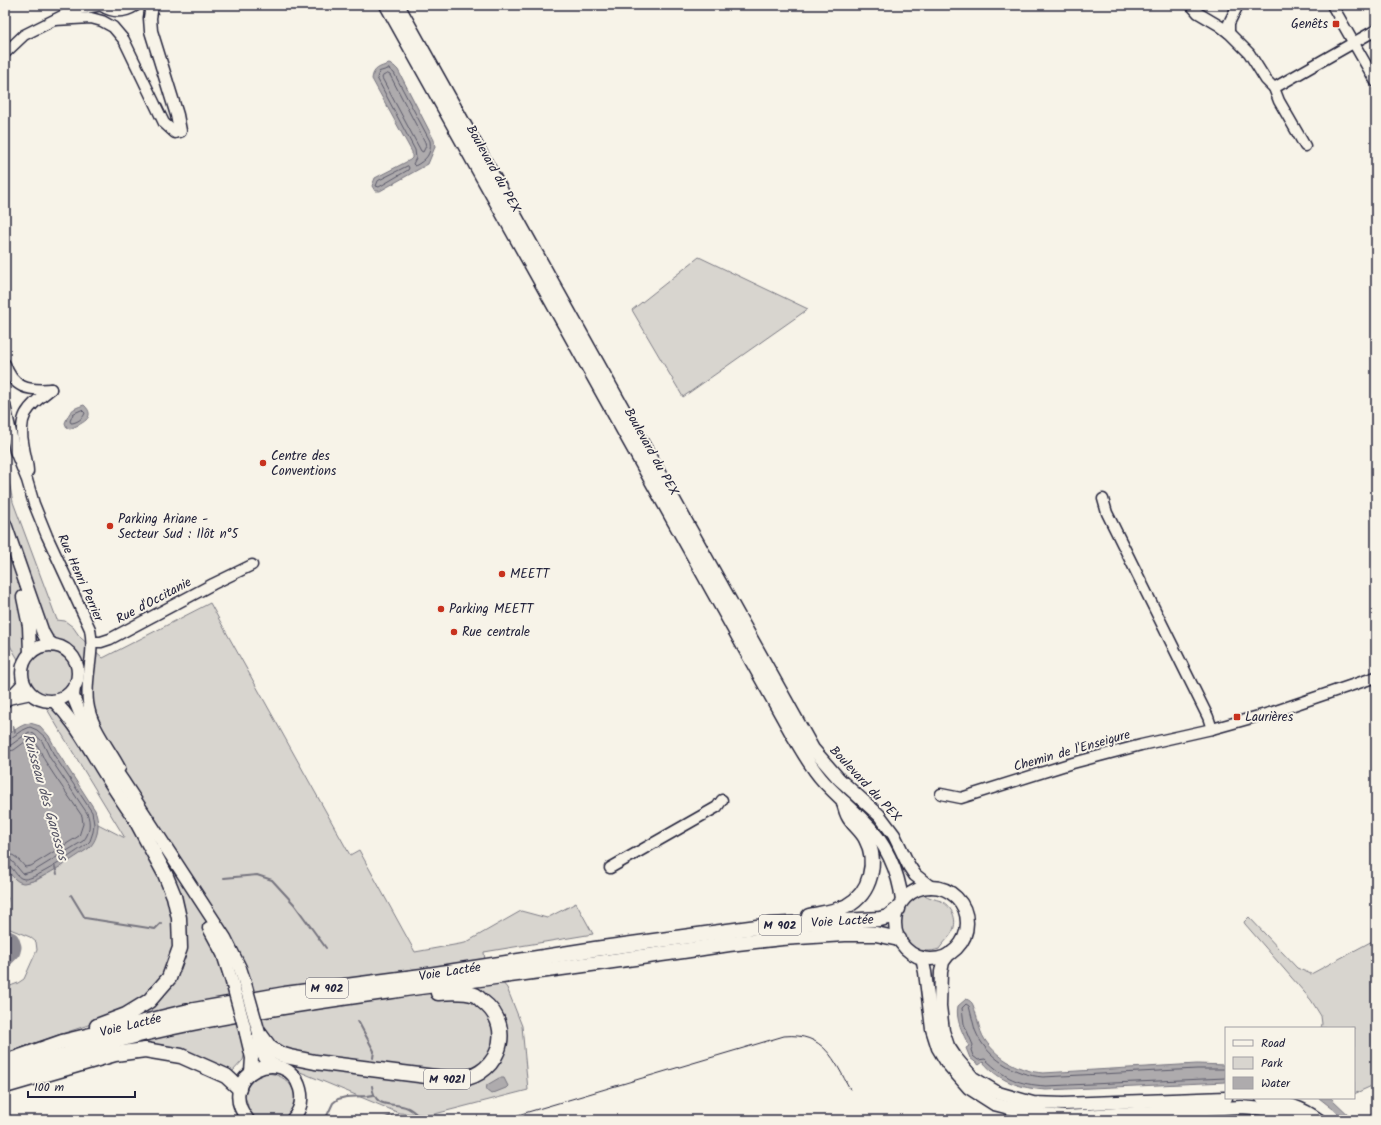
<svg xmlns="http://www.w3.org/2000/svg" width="1381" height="1125" viewBox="0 0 1381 1125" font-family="Kalam,sans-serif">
  <rect width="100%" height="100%" fill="#f7f3e8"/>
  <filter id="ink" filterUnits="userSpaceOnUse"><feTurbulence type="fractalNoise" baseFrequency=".025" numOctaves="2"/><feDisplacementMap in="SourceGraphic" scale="8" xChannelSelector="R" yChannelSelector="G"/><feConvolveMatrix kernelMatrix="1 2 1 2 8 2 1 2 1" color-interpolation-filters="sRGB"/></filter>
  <g filter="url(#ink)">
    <g fill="#d8d5cf" stroke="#7d7c85">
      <path d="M699 257 808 309 683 397 632 310Z"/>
      <path d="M5 461 13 502 57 620 65 621 73 627 80 637 103 658 210 603 350 855 359 850 415 952 465 943 521 911 547 918 576 903 593 934 484 952 485 961 507 988 522 1026 528 1090 431 1115 399 1113 298 1071 291 1066 266 1051 244 1056 243 1060 232 1072 216 1064 114 1051 153 990 112 1017 5 1053V988L18 983 24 979 37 950 36 942 30 937 5 927V901L7 902 8 898 5 895V867C17 881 18 885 37 880L89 848 97 833 98 824 125 838 57 726 5 637Z"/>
      <path d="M923 894C929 898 935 899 941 901 953 907 959 922 951 934 948 939 943 943 939 949 902 962 881 908 923 894Z"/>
      <path d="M1249 917 1297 968 1311 974 1376 939V1084L1354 1094V1028H1321L1322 1024 1321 1016 1311 1000 1245 924 1244 922Z"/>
      <path d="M266 1073C289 1074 304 1095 288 1115 286 1117 283 1119 280 1120 273 1121 265 1120 258 1120L248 1111C249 1108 247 1099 244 1097 247 1084 253 1078 266 1073Z"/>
    </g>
    <g fill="#aeabad" stroke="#76747f">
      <path d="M389 64 394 66 398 70 434 140 435 147 428 164 380 191H375L372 186 375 178 410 160 412 158V152L372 79C373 68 380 67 389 64Z"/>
      <path d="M84 405C98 418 80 424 70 429L67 428 65 423C70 411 71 409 84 405Z"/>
      <path d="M30 723 40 726 49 736 58 753 95 810C100 823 99 838 89 848 77 856 36 884 23 883 15 882 9 872 5 867V738C12 732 20 725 30 723Z"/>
      <path d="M966 999C969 1000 972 1002 973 1005 978 1017 978 1029 985 1040 999 1060 1020 1071 1043 1073L1197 1064 1226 1065V1082L1046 1090C1020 1088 1000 1082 983 1062L979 1065 970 1058 966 1048 969 1046C963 1034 955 1019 958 1006Z"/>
      <path d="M499 1078H504L508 1086 506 1088 491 1094 486 1090 487 1085Z"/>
      <path d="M1319 1098H1331L1354 1120H1344L1333 1109Z"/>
    </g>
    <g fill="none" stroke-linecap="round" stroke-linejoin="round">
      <g stroke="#5a5969" stroke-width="1">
        <path d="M389 69 394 73 430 141C432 154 426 160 415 166L413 164 416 158 415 150 377 78 379 72Z"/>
        <path d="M388 74 390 75 425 142 426 146 423 152 421 151 382 78 383 76Z"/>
        <path d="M408 166 409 168 408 170 379 187 376 186 378 181Z"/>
        <path d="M82 410 85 413C83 419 76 423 71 423L70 421 73 414Z"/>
        <path d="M5 741 8 740 21 731 30 727 37 730 46 738 54 755 92 812 94 824 93 832 90 841 86 845C75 852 36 880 24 879 15 878 14 865 5 864"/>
        <path d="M5 746 11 745 29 732 34 734 42 741 50 758 87 813C91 822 90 834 83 841L34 871 23 874 12 861 5 859"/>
        <path d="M5 752 14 750 29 739C38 741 41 754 45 761 57 780 70 798 82 816L83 824 79 836 31 866 25 867C19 860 15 854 5 853"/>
        <path d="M1226 1069H1197L1043 1077C1015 1075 986 1058 975 1030 973 1022 971 1014 969 1006L966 1004 962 1008 964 1024 973 1045 971 1050 973 1056 978 1060 985 1059C1006 1079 1017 1084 1046 1086L1226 1078"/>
      </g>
      <g stroke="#76747f" stroke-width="2">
        <path d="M13 726 15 732"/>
        <path d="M55 867 57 874"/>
        <path d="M224 878 257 875 272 880 294 904 326 948"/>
        <path d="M71 895 85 918 155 929 161 923"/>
        <path d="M358 1021 374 1051 373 1058"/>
        <path d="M372 1086C375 1111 392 1101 408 1108 414 1111 418 1116 423 1120"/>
        <path d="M325 1120 333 1103 338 1099 346 1097 367 1096 373 1095"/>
        <path d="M381 1120 391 1116"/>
      </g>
      <path stroke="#8c8a92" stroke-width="19" d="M5 939 10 941 12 947 11 951 5 957"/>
      <g stroke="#22223b" stroke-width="13">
        <g id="minor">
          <path d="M1191 5 1198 13 1220 26 1229 33 1249 53 1266 80 1274 88 1279 101 1305 146"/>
          <path d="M1332 5 1376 82"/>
          <path d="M55 20 91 18 102 21 113 27 124 40 164 123 175 133"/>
          <path d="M1229 33V23L1238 5"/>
          <path d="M5 53 24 35 74 10 102 5"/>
          <path d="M1274 88 1376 30"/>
          <path d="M5 364C13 388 28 391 51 389"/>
          <path d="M5 405 15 451 27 480 34 504 47 536 90 629C95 655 85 676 88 702 91 727 109 747 120 768"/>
          <path d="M28 472C28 464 25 455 24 448 17 415 27 408 51 389"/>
          <path d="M1103 499 1107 513 1208 717 1212 729"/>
          <path d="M92 642H101L110 639 213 584 252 565"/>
          <path d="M8 699 31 694"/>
          <path d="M5 702 23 683"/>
          <path d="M941 794 961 798 1069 764 1141 745 1212 729 1273 712 1376 677"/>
          <path d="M610 868 717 807 722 800"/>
        </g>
      </g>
      <g stroke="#22223b" stroke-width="15">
        <g id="major">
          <path d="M102 5C113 12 124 12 135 5"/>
          <path d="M152 5 150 18 151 31 177 115 180 131"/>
          <path d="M386 5 793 736C802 751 811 768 824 782 836 795 850 807 863 820 885 841 899 872 902 901"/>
          <path d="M398 5 813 749 839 779 879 815 894 835 909 866 915 875 930 887"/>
          <path d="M5 524 43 633 47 640 53 645"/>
          <path d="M23 597 29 626 30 653"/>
          <circle cx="50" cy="673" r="28"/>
          <path d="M74 687 73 696 85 726 124 783 225 938 240 968 244 980"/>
          <path d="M54 701C71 718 81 735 94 756 109 781 125 807 143 830"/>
          <circle cx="931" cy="923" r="36"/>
          <path d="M209 928 223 954 232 982"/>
          <path d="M949 954 943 962 941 972 940 1006 943 1031 948 1046 956 1058 973 1078 998 1093 1033 1103 1063 1104 1226 1098"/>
          <path d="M922 958 925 972 932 1029 938 1048 947 1063 969 1088 994 1104 1033 1114 1064 1117 1241 1107C1262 1108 1281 1111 1300 1120"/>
          <path d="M246 1033 252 1058 251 1072"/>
          <path d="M259 1033C259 1048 261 1058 275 1066"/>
          <path d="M1262 1098C1283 1102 1302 1107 1319 1120"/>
          <path d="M248 1120C212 1075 287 1042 300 1089 303 1100 300 1111 292 1120"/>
        </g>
      </g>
      <g stroke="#22223b" stroke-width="17">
        <g id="highway">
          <path d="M809 916C822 913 835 912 847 906 871 893 878 861 866 839 862 830 852 824 848 815 846 811 845 806 844 803"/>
          <path d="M97 1026 126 1015 149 1001 169 978 180 948 179 918 174 896 165 874 137 822"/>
          <path d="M259 1033 270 1048 280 1054 290 1057 315 1062 451 1079C496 1083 519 1028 482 1001 480 999 477 996 475 995 464 991 450 992 438 993"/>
          <path id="s1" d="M5 1062 62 1042 189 1011 285 994 422 976 595 949 771 925 880 919 888 917 898 909"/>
          <path d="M5 1076C126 1029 256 1010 384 992 499 976 614 962 729 944L782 938 845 934H876L899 939"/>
          <path d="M5 1086 115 1054 145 1050 181 1056 226 1076 239 1088"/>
        </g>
      </g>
      <use href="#minor" stroke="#f7f3e8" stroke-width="10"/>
      <use href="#major" stroke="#f7f3e8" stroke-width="12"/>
      <use href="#highway" stroke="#f7f3e8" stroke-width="14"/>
      <path stroke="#22223b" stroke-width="1" d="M501 1120 784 1036C824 1032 834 1060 850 1089"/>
      <g stroke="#22223b" stroke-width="15" stroke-linecap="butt">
        <g id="major-bridge">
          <path d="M244 980 259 1033"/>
          <path d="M232 982 246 1033"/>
        </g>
      </g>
      <use href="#major-bridge" stroke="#f7f3e8" stroke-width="12"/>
    </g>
  </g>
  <g fill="#c8321e" stroke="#f7f3e8" stroke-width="1.5">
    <rect x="1332" y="20" width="8" height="8" rx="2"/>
    <circle cx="263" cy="463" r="4"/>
    <circle cx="110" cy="526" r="4"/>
    <circle cx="502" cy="574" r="4"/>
    <circle cx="441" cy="609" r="4"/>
    <circle cx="454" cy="632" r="4"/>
    <rect x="1233" y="713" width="8" height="8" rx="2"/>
  </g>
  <g text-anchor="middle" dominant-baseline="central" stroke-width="4" stroke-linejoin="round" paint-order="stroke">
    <g fill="#f7f3e8" stroke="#62616f" stroke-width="1">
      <rect x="759" y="915" width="42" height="20" rx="3"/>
      <rect x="306" y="978" width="42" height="20" rx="3"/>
      <rect x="424" y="1069" width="46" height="20" rx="3"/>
    </g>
    <g font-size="12" font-weight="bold" fill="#22223b">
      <text x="780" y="925">M 902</text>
      <text x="327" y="988">M 902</text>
      <text x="447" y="1079">M 902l</text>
    </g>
    <g font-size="13" fill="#22223b" stroke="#f7f3e8" text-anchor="start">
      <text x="1328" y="24" text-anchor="end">Genêts</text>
      <text x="271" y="456">Centre des<tspan x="271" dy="15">Conventions</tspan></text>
      <text x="118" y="519">Parking Ariane -<tspan x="118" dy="15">Secteur Sud : Ilôt n°5</tspan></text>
      <text x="510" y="574">MEETT</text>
      <text x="449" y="609">Parking MEETT</text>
      <text x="462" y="632">Rue centrale</text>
      <text x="1245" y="717">Laurières</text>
    </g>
    <g font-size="13" fill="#22223b" stroke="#f7f3e8">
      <text transform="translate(493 169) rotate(61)">Boulevard du PEX</text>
      <text transform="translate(651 452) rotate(61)">Boulevard du PEX</text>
      <text transform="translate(80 578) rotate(66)">Rue Henri Perrier</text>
      <text transform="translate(154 601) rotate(-28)">Rue d'Occitanie</text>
      <text transform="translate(1072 751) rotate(-16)">Chemin de l'Enseigure</text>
      <text transform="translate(865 784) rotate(47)">Boulevard du PEX</text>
      <text stroke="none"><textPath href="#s1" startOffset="851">Voie Lactée</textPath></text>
      <text stroke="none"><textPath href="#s1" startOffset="455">Voie Lactée</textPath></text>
      <text stroke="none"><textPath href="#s1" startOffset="131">Voie Lactée</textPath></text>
    </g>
    <g font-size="14" font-style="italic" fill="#535263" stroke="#f7f3e8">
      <text transform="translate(45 797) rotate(74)">Ruisseau des Garossos</text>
    </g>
  </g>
  <rect width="1381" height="1125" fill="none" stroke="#f7f3e8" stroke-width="20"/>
  <rect x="10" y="10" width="1361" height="1105" fill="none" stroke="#22223b" stroke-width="1.5" filter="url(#ink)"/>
  <rect x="1225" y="1027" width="130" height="72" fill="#f7f3e8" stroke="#a29fa3"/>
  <rect x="1233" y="1040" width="20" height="6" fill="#f7f3e8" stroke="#a29fa3"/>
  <text x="1261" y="1047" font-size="12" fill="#22223b">Road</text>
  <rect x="1233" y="1057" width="20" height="12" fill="#d8d5cf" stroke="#a29fa3"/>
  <text x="1261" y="1067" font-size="12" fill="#22223b">Park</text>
  <rect x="1233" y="1077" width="20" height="12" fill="#aeabad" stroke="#a29fa3"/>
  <text x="1261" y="1087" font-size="12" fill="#22223b">Water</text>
  <path d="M28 1091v6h107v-6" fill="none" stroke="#22223b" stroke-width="2"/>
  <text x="34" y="1091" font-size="12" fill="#22223b" stroke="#f7f3e8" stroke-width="3" paint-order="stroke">100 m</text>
</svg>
